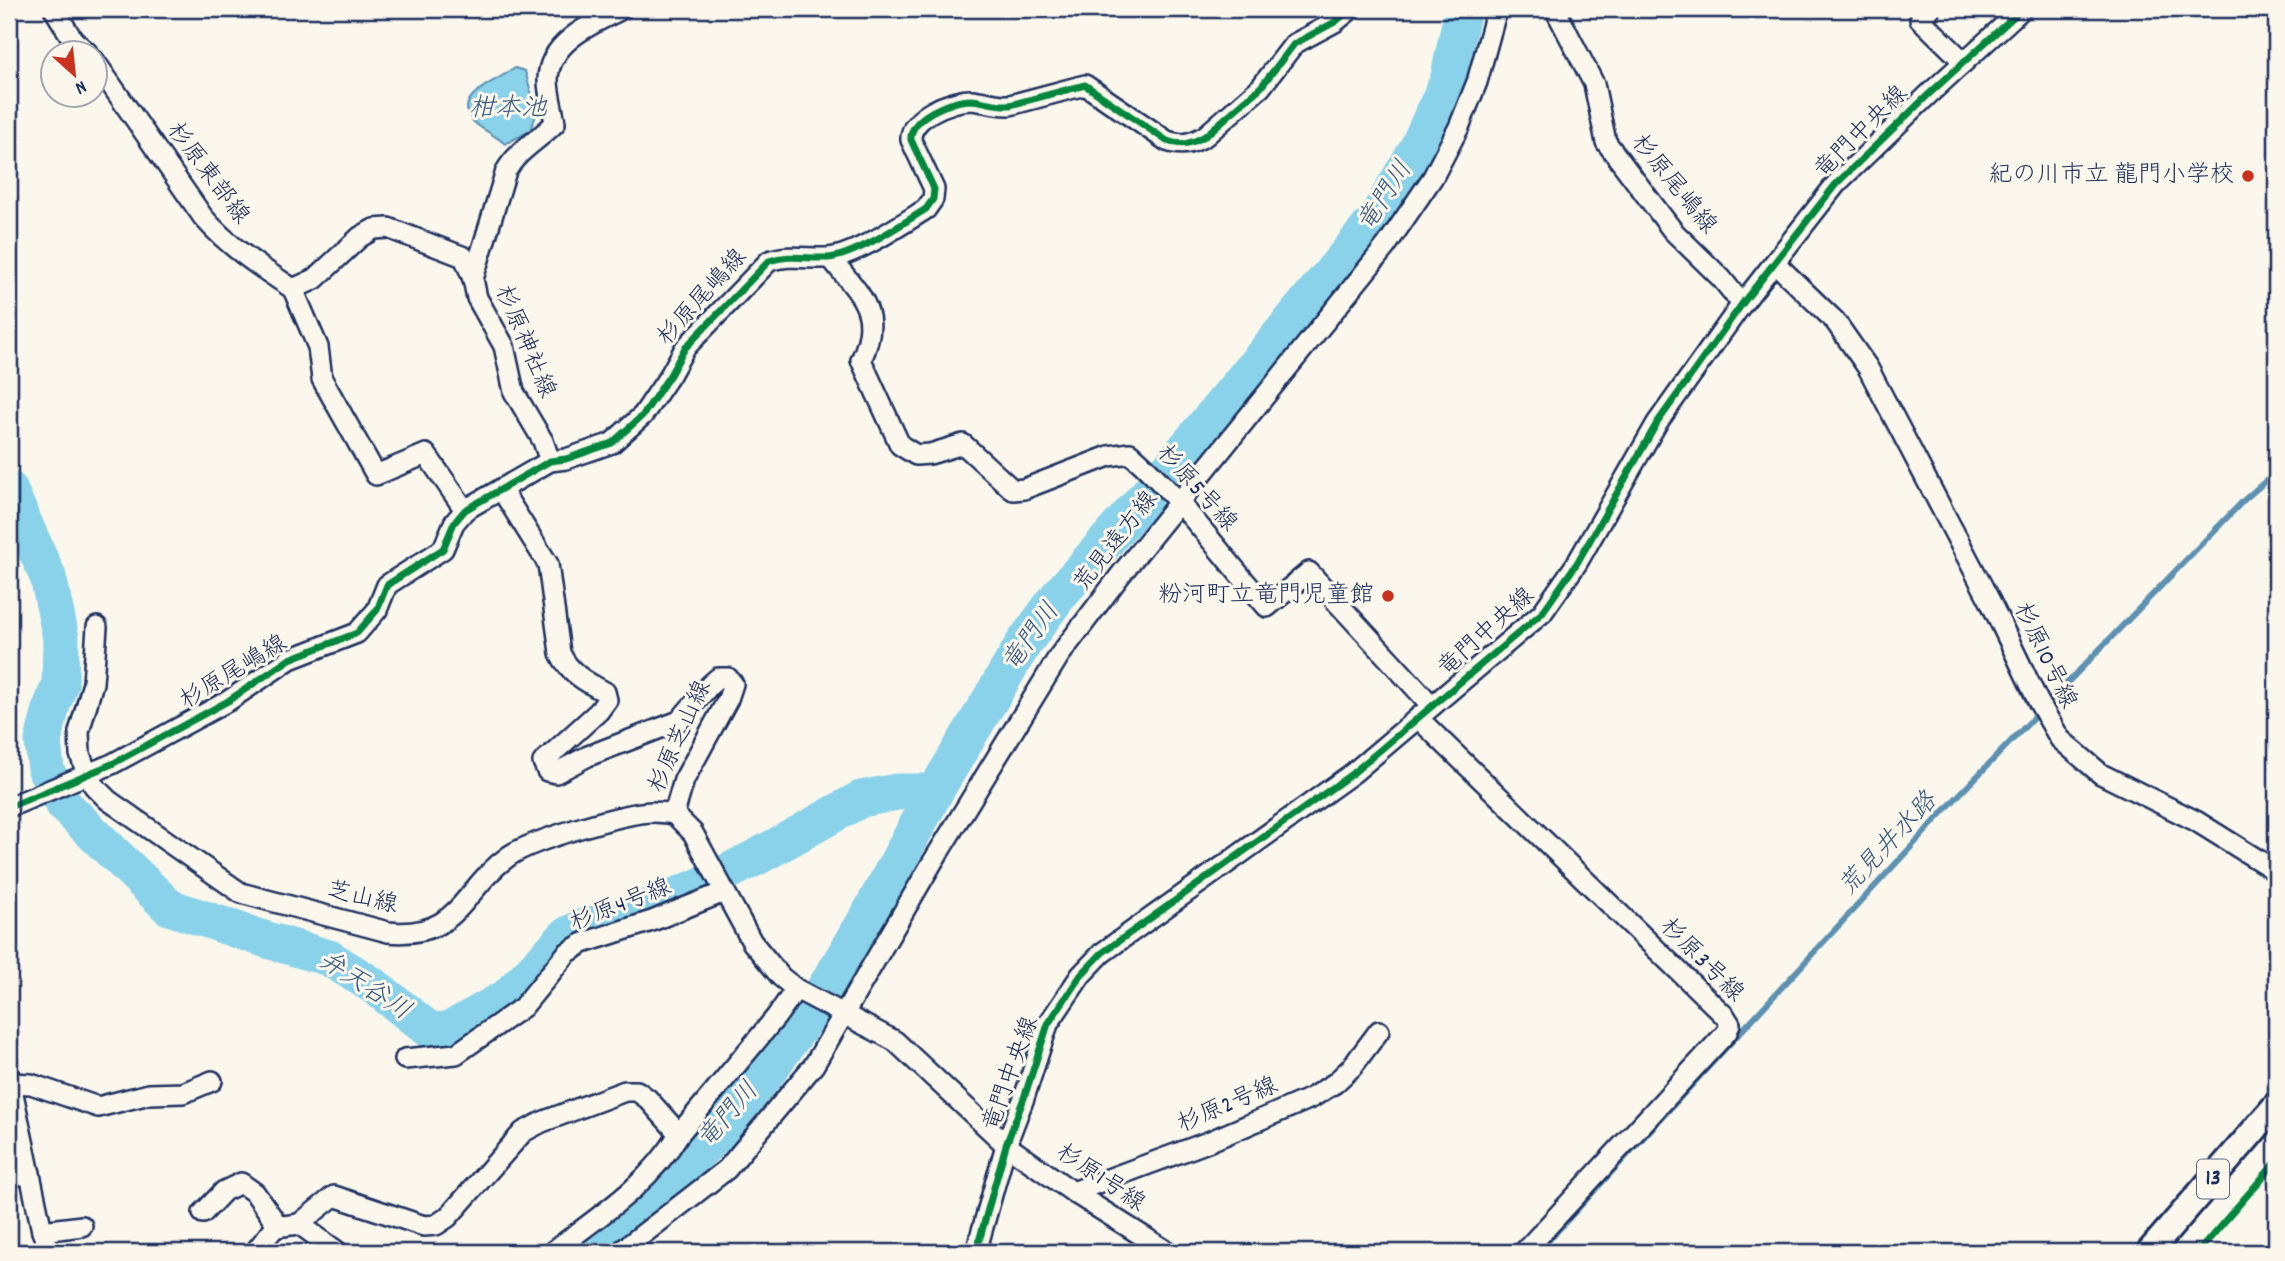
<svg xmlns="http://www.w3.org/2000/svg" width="2285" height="1261" viewBox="0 0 2285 1261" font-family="Dekko,'Klee One',sans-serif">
  <rect width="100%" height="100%" fill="#fbf7ec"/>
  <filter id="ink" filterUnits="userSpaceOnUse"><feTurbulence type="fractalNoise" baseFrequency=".0143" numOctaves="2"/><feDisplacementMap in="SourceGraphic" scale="14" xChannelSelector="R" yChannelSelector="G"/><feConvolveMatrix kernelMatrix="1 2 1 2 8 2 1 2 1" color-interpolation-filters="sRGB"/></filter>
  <g filter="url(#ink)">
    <path fill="#89d2ea" stroke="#5d91b2" stroke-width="2" d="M515 68 525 71 537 113 530 131 505 144C495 135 479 128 473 121 450 96 499 80 515 68Z"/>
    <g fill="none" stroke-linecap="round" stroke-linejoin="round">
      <path stroke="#5d91b2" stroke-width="6" d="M1538 1252 1958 796 2244 500 2276 472"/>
      <g stroke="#89d2ea" stroke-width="37">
        <path d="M9 489 48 577 61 638 60 684 52 705 43 741 46 770 62 803 169 907 267 940 329 958 374 986 428 1029 439 1031 451 1029 507 997 567 935 583 927 623 917 696 888 757 857 861 799 897 792H935"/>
        <path d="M577 1252 670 1180 718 1133 766 1074 808 1016 869 915 935 792 1024 643 1059 595 1147 495 1376 219 1418 147 1448 81 1463 9"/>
      </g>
      <g stroke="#1b2f5e" stroke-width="24">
        <g id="minor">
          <path d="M54 9 73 40 87 52"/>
          <path d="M1555 9 1594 84 1606 142 1673 231 1721 278 1742 304 1749 295"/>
          <path d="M1930 9 1920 19 1964 62"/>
          <path d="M94 60 203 217C229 247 260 267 293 289L315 279 360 237 374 229 388 228 464 257 473 279"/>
          <path d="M831 258C859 295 884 311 861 360L900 445 916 455 930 454 963 444 1013 490 1024 489 1109 456 1130 453C1182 499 1221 555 1267 607L1309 572 1432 706"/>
          <path d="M1768 272 1775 263 1835 321 1868 368 1990 601 2038 701 2060 739 2101 774 2196 821 2276 871"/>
          <path d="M293 289 318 347 322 379 376 475 426 454 465 510"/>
          <path d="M550 461 543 441 514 392 504 346 477 298 473 279 506 171C518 150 539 140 555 123 553 109 548 94 548 80 548 42 593 23 622 9"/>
          <path d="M501 489 548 564 560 653C569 673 586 682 605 692L607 700 599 711 543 762 547 771 556 773 588 756 679 721 710 685 718 678H728L733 684 728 699 684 780 674 814 693 833 752 942 781 977 796 989 895 1041 1006 1145 1073 1192 1168 1252"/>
          <path d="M97 627 93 683 79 732 80 754 87 774 94 786 108 800 241 893 388 932C460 939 461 890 509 856 530 841 626 812 653 812 660 812 667 813 674 814"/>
          <path d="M1418 718 1725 1016 1730 1024 1727 1032 1524 1252"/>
          <path d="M9 807 112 764 228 701 290 659 357 633 377 610 387 585 443 549 454 523 465 510 550 461 566 459 612 443 643 415 670 375 685 348 769 261C789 254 807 259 828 258 855 256 902 224 926 209L933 199 934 189 911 140C909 117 951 100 971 100 985 101 996 106 1010 105L1085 85 1167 141C1182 146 1191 144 1205 136L1261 87 1294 44 1335 22 1351 9"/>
          <path d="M405 1059 456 1054 523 1007 567 953 583 943 652 921 724 892"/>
          <path d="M9 1075 42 1231 50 1252"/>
          <path d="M11 1083 31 1084 98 1107 149 1094 183 1093 212 1081"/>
          <path d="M9 1177 30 1173"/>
          <path d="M1073 1192 1208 1142 1311 1098 1335 1083 1352 1067 1379 1031"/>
          <path d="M203 1213 224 1191 241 1183 255 1193 279 1227"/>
          <path d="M299 1224 338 1252"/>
          <path d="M42 1231 82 1226"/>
          <path d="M255 1252 275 1227 299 1224 334 1196 424 1226 436 1225 448 1217 523 1132 542 1122 625 1091H637L648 1099 679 1134 776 1017 796 989"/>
          <path d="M552 1252C598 1217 649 1185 679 1134"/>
          <path d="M620 1252 727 1169 814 1065 932 863 1059 656 1122 573 1386 246 1433 177 1459 127 1477 82 1497 9"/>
          <path d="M976 1252 1006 1145 1024 1098 1048 1024 1081 975 1102 953 1353 773 1542 613 1577 563 1657 423 1742 304 1836 184 1929 94 2022 9"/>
        </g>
      </g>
      <g stroke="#1b2f5e" stroke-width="30">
        <path id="major" d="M2149 1252 2276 1105"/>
      </g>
      <use href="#minor" stroke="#fbf7ec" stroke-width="19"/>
      <use href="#major" stroke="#fbf7ec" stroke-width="24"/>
      <g stroke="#fbf7ec" stroke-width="11">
        <g id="cycleway">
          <path d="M9 807 112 764 228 701 290 659 357 633 377 610 387 585 443 549 454 523 465 510 550 461 566 459 612 443 643 415 670 375 685 348 769 261C789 254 807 259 828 258 855 256 902 224 926 209L933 199 934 189 911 140C909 117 951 100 971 100 985 101 996 106 1010 105L1085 85 1167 141C1182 146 1191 144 1205 136L1261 87 1294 44 1335 22 1351 9"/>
          <path d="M976 1252 1006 1145 1024 1098 1048 1024 1081 975 1102 953 1353 773 1542 613 1577 563 1657 423 1742 304 1836 184 1929 94 2022 9"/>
          <path d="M2198 1252 2276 1162"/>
        </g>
      </g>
      <use href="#cycleway" stroke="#00873e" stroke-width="7"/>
    </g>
  </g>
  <g fill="#c8321e" stroke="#fbf7ec" stroke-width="2.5">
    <circle cx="2248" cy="176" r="7"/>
    <circle cx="1388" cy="596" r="7"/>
  </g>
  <g text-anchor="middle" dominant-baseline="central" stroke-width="6" stroke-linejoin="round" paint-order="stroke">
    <rect fill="#fbf7ec" stroke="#5e6b89" stroke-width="2" x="2197" y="1159.5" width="32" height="39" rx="5"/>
    <g font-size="23" font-weight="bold" fill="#1b2f5e">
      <text x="2213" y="1179">13</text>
    </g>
    <g font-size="24" fill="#1b2f5e" stroke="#fbf7ec">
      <text transform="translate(1862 133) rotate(-45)">竜門中央線</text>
      <text transform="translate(207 174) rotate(53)">杉原東部線</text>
      <text transform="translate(1673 185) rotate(51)">杉原尾嶋線</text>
      <text transform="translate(703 298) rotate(-48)">杉原尾嶋線</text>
      <text transform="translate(524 342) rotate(67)">杉原神社線</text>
      <text transform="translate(1196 489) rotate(48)">杉原5号線</text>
      <text transform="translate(1117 542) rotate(-52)">荒見遠方線</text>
      <text transform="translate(1487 633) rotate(-42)">竜門中央線</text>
      <text transform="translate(2044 656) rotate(64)">杉原10号線</text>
      <text transform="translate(234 673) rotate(-31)">杉原尾嶋線</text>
      <text transform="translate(681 737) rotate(-66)">杉原芝山線</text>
      <text transform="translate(362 899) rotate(13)">芝山線</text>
      <text transform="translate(621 906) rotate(-21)">杉原4号線</text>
      <text transform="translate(1701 961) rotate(45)">杉原3号線</text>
      <text transform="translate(1012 1074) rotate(-70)">竜門中央線</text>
      <text transform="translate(1228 1106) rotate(-23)">杉原2号線</text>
      <text transform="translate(1100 1179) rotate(34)">杉原1号線</text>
    </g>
    <g font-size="24" fill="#1b2f5e" stroke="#fbf7ec" text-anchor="end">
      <text x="2234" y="176">紀の川市立 龍門小学校</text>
      <text x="1374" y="596">粉河町立竜門児童館</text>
    </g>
    <g font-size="26" font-style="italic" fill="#365881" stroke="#fbf7ec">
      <text x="508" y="109">柑本池</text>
      <text transform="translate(1386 197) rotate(-57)">竜門川</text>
      <text transform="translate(1032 638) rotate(-54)">竜門川</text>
      <text transform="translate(1889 845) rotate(-47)">荒見井水路</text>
      <text transform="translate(364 987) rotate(33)">弁天谷川</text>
      <text transform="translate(729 1116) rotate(-49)">竜門川</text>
    </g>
  </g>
  <rect width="2285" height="1261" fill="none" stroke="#fbf7ec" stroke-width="35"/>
  <rect x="18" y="18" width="2250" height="1226" fill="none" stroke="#1b2f5e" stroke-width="2.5" filter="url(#ink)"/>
  <g transform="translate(74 74) rotate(153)"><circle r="33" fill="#fbf7ec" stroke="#a1a7b3" stroke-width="2"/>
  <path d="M0-5L12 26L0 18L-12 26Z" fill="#c8321e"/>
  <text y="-10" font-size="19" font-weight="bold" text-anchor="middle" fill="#1b2f5e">N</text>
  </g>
</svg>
